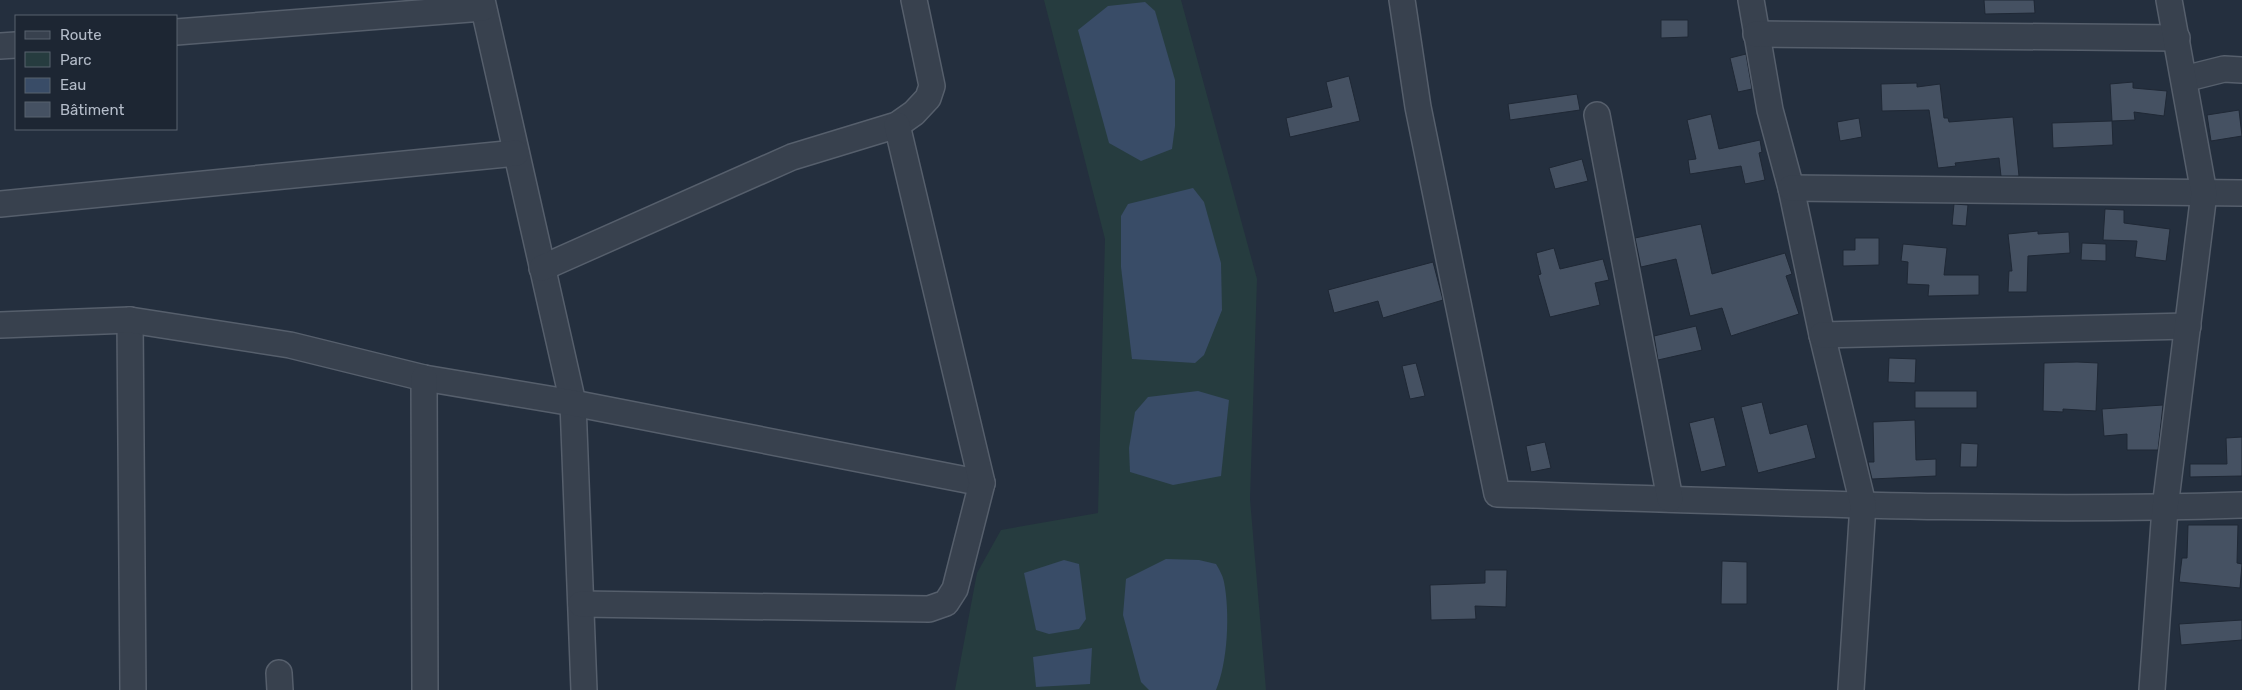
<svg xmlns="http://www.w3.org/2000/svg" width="2242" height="690" viewBox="0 0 2242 690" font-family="Rubik,sans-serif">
  <rect width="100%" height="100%" fill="#242f3e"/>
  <path fill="#263c3f" d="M1044 0H1181L1257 279 1250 499 1266 690H955L977 573 1001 530 1098 513 1105 239Z"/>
  <g fill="#394c67">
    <path d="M1145 2 1155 11 1175 80V126L1172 149 1141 161 1109 143 1078 30 1108 6Z"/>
    <path d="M1193 188 1204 202 1221 263 1222 310 1204 355 1195 363 1132 359 1121 267V216L1128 204Z"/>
    <path d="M1198 391 1229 400 1221 476 1173 485 1130 472 1129 448 1135 412 1148 397Z"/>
    <path d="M1166 559 1199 560 1216 564C1219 569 1223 576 1224 582 1230 612 1228 662 1216 690H1149L1141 682 1123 615 1126 579Z"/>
    <path d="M1064 560 1079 564 1086 619 1079 629 1049 634 1036 630 1024 573Z"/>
    <path d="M1092 648 1090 684 1036 687 1033 657Z"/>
  </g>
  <g fill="#455162" stroke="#1f2835">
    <path d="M1984 0H2034L2035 13 1985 14Z"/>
    <path d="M1661 20H1688V37L1661 38Z"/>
    <path d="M1746 54 1752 89 1738 92 1730 58Z"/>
    <path d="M1349 76 1360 121 1290 137 1286 118 1332 107 1326 82Z"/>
    <path d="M2133 82V88L2167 91 2164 116 2134 112 2135 120 2112 121 2110 84Z"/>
    <path d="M1917 83V87L1940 84 1944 118H1948L1949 122 2013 117 2019 176H2001L1999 158 1955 163 1956 166 1938 168 1929 110 1882 111 1881 84Z"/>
    <path d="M1577 94 1580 110 1510 120 1508 104Z"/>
    <path d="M2239 110 2242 136 2211 141 2207 115Z"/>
    <path d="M1711 114 1719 149 1760 140 1762 152 1759 153 1765 180 1745 184 1741 166 1690 174 1688 160 1696 159 1687 120Z"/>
    <path d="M1859 118 1862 137 1840 141 1837 122Z"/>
    <path d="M2112 121 2113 145 2053 148 2052 123Z"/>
    <path d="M1582 159 1588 181 1555 189 1549 168Z"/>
    <path d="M1954 204 1968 205 1966 226 1952 225Z"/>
    <path d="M2105 209 2124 210V223L2170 229 2166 261 2135 257 2137 241 2103 240Z"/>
    <path d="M1701 224 1712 274 1785 253 1792 274 1786 276 1799 314 1731 336 1722 308 1690 316 1676 259 1641 267 1635 238Z"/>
    <path d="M2038 231V234L2069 232 2070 253 2028 256 2027 292H2008L2009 271H2012L2008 234Z"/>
    <path d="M1855 238H1879V265L1843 266V250H1855Z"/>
    <path d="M2082 243 2106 244V261L2081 260Z"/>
    <path d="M1903 244 1947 248 1944 275H1979V295L1928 296 1929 285 1907 284 1908 262 1901 261Z"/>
    <path d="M1554 248 1560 269 1603 259 1609 280 1595 283 1600 305 1550 317 1538 275 1541 274 1536 253Z"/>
    <path d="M1433 262 1443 300 1383 318 1378 301 1334 313 1328 290Z"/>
    <path d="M1696 326 1702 350 1658 360 1654 336Z"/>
    <path d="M1889 358 1916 359 1915 383 1888 382Z"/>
    <path d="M2077 362 2098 363 2096 411 2063 409V412L2043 411 2044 363Z"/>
    <path d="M1416 363 1425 396 1410 399 1402 366Z"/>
    <rect x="1915" y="391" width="62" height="17"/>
    <path d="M1762 402 1770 434 1807 424 1816 458 1758 473 1741 407Z"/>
    <path d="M2163 405 2158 450H2127V434L2104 436 2102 409Z"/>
    <path d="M1714 417 1726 466 1701 472 1689 423Z"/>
    <path d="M1915 420 1916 460 1936 459V476L1872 479 1868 462H1874L1873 422Z"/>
    <path d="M2242 437V476L2190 477V464H2227L2226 438Z"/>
    <path d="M1545 442 1551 468 1531 472 1526 446Z"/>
    <path d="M1961 443 1978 444 1977 467H1960Z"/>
    <path d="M2188 525H2238L2237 563 2242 564 2240 588 2179 582 2182 558H2187Z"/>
    <path d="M1722 561 1747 562V604H1721Z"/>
    <path d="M1485 570H1507L1506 607 1475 606 1476 619 1431 620 1430 585 1485 583Z"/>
    <path d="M2242 620V640L2181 645 2179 624Z"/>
  </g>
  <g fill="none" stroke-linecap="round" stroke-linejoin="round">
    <g stroke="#565f6c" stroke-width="28">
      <g id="minor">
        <path d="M482 0 573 403 584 690"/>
        <path d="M1402 0 1418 107 1497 494C1745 501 1994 513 2242 505"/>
        <path d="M1751 0 1770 110 1791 188 1822 335 1863 504 1851 690"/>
        <path d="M176 32 483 8"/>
        <path d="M1756 34 2177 38"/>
        <path d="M0 46 16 45"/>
        <path d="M2184 79 2224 69 2242 70"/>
        <path d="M1597 115 1670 499"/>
        <path d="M1791 188 2242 193"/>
        <path d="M0 204 516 153"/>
        <path d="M542 268 792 157 897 125 914 113 928 98 932 86 914 0"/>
        <path d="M130 320 133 690"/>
        <path d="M0 325 130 320 290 345 424 378 573 403 982 483"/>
        <path d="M1822 335 2188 326"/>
        <path d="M424 378 425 690"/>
        <path d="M581 604 929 609 946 603 955 589 982 483 897 125"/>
        <path d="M279 673 280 690"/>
        <path d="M2152 690 2165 508 2204 193 2169 0"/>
      </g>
    </g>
    <use href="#minor" stroke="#38414e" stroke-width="25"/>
  </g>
  <rect x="15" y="15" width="162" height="115" fill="#1d2633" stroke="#59626f"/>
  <rect x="25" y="31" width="25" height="8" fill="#38414e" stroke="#59626f"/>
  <text x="60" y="40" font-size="15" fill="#b4bcc9">Route</text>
  <rect x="25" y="52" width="25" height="15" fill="#263c3f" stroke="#59626f"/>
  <text x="60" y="65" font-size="15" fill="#b4bcc9">Parc</text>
  <rect x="25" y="78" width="25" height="15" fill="#394c67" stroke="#59626f"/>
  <text x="60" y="90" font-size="15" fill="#b4bcc9">Eau</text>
  <rect x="25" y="102" width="25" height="15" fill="#455162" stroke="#59626f"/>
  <text x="60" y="115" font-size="15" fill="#b4bcc9">Bâtiment</text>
</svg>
